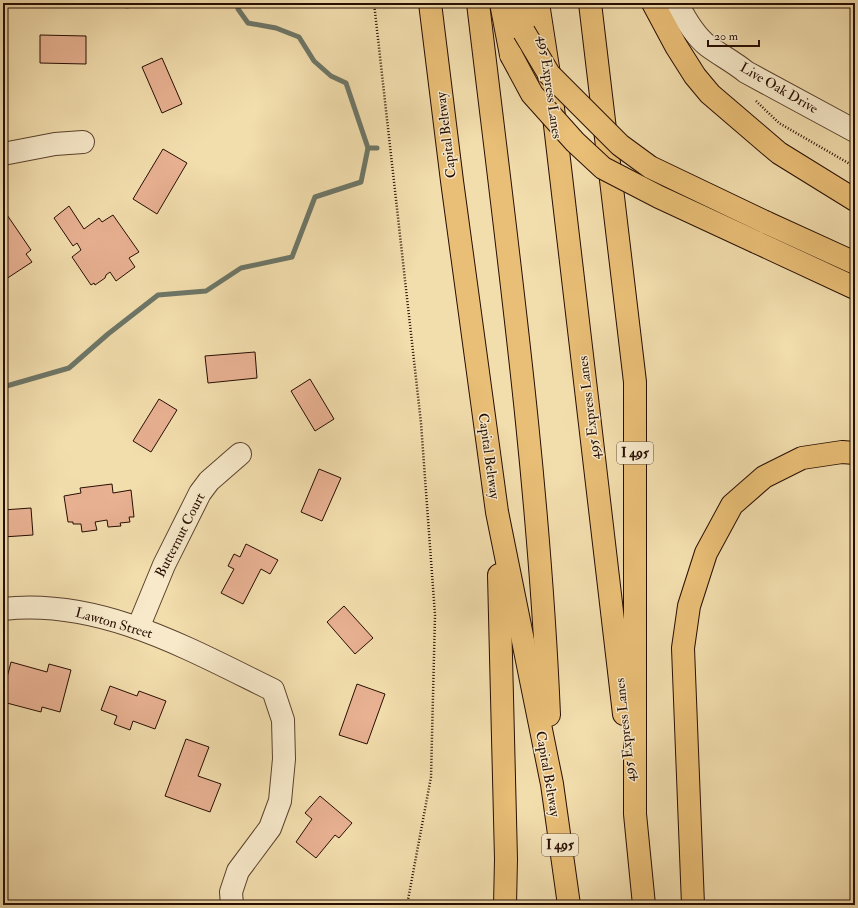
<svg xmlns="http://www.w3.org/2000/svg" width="858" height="908" viewBox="0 0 858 908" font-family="'IM FELL Double Pica',serif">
  <rect width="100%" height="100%" fill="#f2ddad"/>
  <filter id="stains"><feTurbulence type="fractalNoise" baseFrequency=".005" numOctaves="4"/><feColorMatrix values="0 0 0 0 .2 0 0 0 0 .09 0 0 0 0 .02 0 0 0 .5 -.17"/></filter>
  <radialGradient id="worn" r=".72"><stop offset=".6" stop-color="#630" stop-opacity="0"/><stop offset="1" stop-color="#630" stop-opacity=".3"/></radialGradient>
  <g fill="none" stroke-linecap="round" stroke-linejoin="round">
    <g stroke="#6d7667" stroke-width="5">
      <path d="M117 3 126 6 151 3"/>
      <path d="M238 3V9L248 23 276 28 299 37 314 61 331 76 346 83 368 148H377"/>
      <path d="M3 387 69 368 108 334 158 295 206 291 241 268 292 257 315 197 361 182 368 148"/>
    </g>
  </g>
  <g fill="#e8b192" stroke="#270e02">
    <path d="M40 35 86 36V64L40 63Z"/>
    <path d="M162 58 182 104 162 113 142 67Z"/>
    <path d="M163 149 187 163 157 214 133 199Z"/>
    <path d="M69 206 84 229 99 218 102 222 113 215 139 252 129 258 135 267 116 281 110 272 106 275 105 278 95 285 94 283 91 285 72 257 81 250 77 243 73 246 54 218Z"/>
    <path d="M3 209 31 250 26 254 32 262 3 281Z"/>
    <path d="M255 352 257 378 208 383 205 356Z"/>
    <path d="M310 379 334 419 315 431 291 391Z"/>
    <path d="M159 399 177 410 151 452 133 441Z"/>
    <path d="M319 469 341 478 322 521 301 512Z"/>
    <path d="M112 484 113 493 131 490 134 517H129L130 522 120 523 121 526 108 527 107 520 95 522 97 530 82 532 81 524H73V522H68L64 496 81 493 80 488Z"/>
    <path d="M31 508 33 535 3 537V510Z"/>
    <path d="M246 544 278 560 270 574 261 569 243 604 221 593 234 569 228 566 234 554 240 557Z"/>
    <path d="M344 606 373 638 355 654 327 622Z"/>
    <path d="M11 662 47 672 49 664 71 670 60 712 42 707 41 712 3 702V693Z"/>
    <path d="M357 684 385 694 367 744 339 735Z"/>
    <path d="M110 686 137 696 139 691 166 701 155 729 133 721 130 730 114 724 117 716 101 710Z"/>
    <path d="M186 739 209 747 198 776 221 784 210 812 165 796Z"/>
    <path d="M320 796 352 823 339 838 335 835 316 858 296 842 312 819 305 813Z"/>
  </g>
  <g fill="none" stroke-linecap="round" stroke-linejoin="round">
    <g stroke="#5a422d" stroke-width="24">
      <g id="minor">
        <path d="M677 3C684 17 695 36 708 46 720 55 734 62 746 72L855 131"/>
        <path d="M3 154 55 144 83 142"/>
        <path d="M3 609C100 598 189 649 273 690L283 720 284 759 280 801 270 828 238 871 231 892 232 905"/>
        <path d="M138 628 164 565 200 493 209 481 240 454"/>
      </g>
    </g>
    <g stroke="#270e02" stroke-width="24">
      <g id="highway">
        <path d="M430 3 452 181 497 512 552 784 569 905"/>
        <path d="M478 3C506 240 539 477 549 715"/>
        <path d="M501 3 511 55"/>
        <path d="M519 3 524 32"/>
        <path d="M538 3 549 74 624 714"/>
        <path d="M590 3 635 382V814L644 905"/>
        <path d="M653 3 676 46 695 76 710 94 779 153 855 200"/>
        <path d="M765 222 855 263"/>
        <path d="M756 242 855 288"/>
        <path d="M499 575 506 859 505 905"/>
        <path d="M693 905 683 648 689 606 706 553 732 505 764 477 802 458 842 452 855 453"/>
      </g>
    </g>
    <g stroke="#270e02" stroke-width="2.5" stroke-dasharray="1 2" stroke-linecap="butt">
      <path d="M374 3 421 423 435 615 431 777 407 905"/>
      <path d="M756 101 779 123 855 167"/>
    </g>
    <use href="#minor" stroke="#f7e9ca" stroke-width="22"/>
    <use href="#highway" stroke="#e9be76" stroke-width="22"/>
    <g stroke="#270e02" stroke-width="24" stroke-linecap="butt">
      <g id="highway-bridge">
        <path d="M524 32 549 74 620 145 650 167 765 222"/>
        <path d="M511 55 532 94 575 142 603 168 659 197 756 242"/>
      </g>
    </g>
    <use href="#highway-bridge" stroke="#e9be76" stroke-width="22"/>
  </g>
  <g text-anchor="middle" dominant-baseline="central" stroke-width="3" stroke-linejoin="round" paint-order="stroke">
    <g fill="#f7e9ca" stroke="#65503e" stroke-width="1">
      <rect x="617" y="442" width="36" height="22" rx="3"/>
      <rect x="542" y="834" width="36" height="22" rx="3"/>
    </g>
    <g font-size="13" font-weight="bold" fill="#270e02">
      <text x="635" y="453">I 495</text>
      <text x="560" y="845">I 495</text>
    </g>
    <g font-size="14" fill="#270e02" stroke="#f7e9ca">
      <text transform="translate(550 87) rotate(82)">495 Express Lanes</text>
      <text transform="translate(779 88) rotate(30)">Live Oak Drive</text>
      <text transform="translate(446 135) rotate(-97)">Capital Beltway</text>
      <text transform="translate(589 408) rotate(-97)">495 Express Lanes</text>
      <text transform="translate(489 456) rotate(82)">Capital Beltway</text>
      <text transform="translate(180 535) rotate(-63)">Butternut Court</text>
      <text transform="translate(114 623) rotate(16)">Lawton Street</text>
      <text transform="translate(625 730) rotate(-96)">495 Express Lanes</text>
      <text transform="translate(548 774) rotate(80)">Capital Beltway</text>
    </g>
  </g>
  <rect width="858" height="908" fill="none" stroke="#f2ddad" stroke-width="16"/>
  <rect x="4" y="4" width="850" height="900" fill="none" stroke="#270e02" stroke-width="2"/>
  <rect x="8" y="8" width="842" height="892" fill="none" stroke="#270e02"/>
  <path d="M708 40v6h51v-6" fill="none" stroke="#270e02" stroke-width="2"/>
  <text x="714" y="40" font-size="12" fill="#270e02" stroke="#f7e9ca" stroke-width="3" paint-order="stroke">20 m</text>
  <rect width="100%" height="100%" filter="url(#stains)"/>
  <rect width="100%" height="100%" fill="url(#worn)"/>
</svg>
